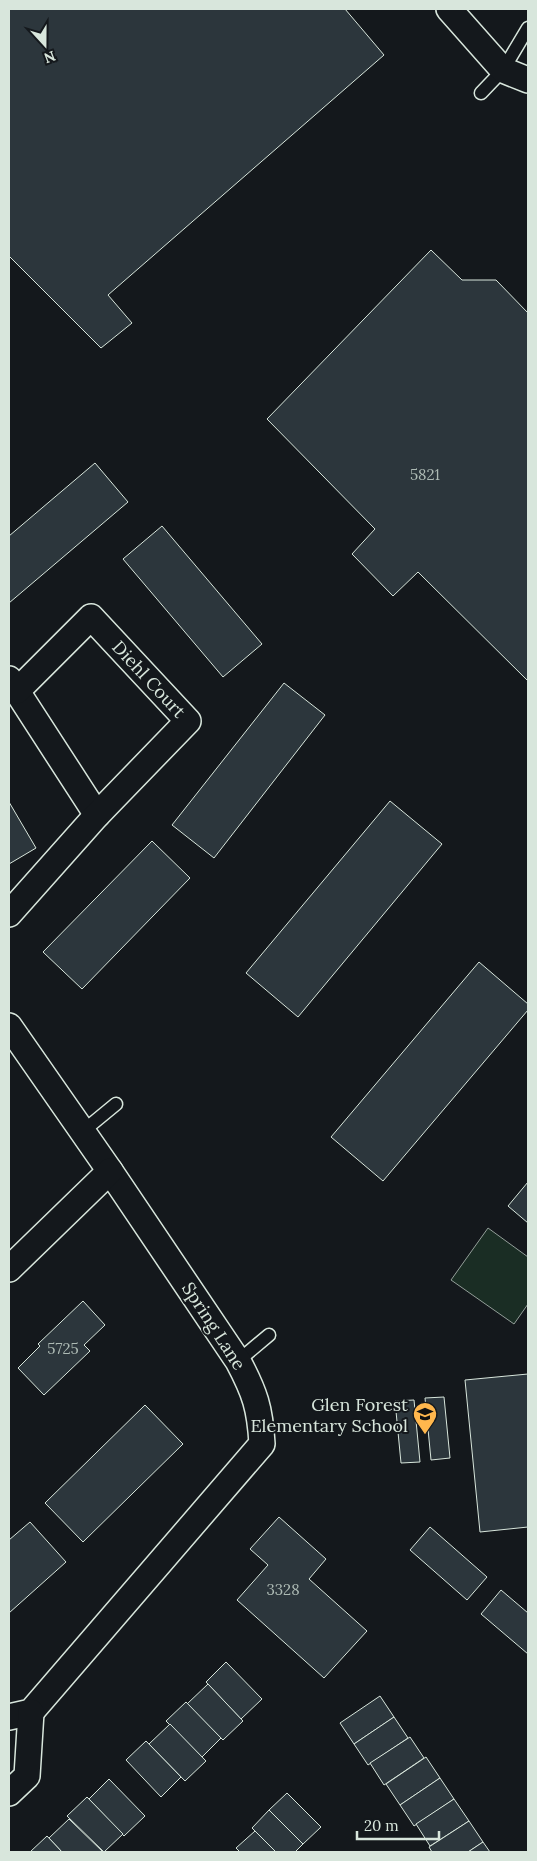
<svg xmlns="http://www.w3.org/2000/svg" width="537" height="1861" viewBox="0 0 537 1861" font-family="Lora,serif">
  <rect width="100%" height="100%" fill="#14181c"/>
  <path fill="#1a2d24" stroke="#939e99" d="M488 1228 528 1257V1304L514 1324 451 1280Z"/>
  <g fill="#2c363c" stroke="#d8e6dc">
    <path d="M9 9H345L384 55 108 295 132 323 101 348 9 256Z"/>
    <path d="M431 250 462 280H496L528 313V681L418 572 393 596 352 554 375 529 267 419Z"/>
    <path d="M95 463 128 502 9 603V536Z"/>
    <path d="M162 526 262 644 223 677 123 559Z"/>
    <path d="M284 683 325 715 214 858 172 825Z"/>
    <path d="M390 801 442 844 298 1017 246 973Z"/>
    <path d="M9 802 36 848 9 864Z"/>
    <path d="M152 841 190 878 82 989 43 952Z"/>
    <path d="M479 962 528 1004V1010L383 1181 331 1137Z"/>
    <path d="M528 1182V1223L508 1206Z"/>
    <path d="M83 1301 105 1325 84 1345 90 1351 44 1395 18 1368 40 1346 38 1344Z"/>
    <path d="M528 1374V1527L480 1532 465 1380Z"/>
    <path d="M444 1397 450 1458 431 1460 425 1398Z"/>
    <path d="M414 1400 420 1462 401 1463 395 1401Z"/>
    <path d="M145 1405 183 1444 83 1542 45 1503Z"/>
    <path d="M279 1517 326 1559 309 1579 367 1631 324 1678 237 1600 268 1565 250 1549Z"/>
    <path d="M30 1522 66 1562 9 1613V1540Z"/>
    <path d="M430 1527 487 1577 467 1600 410 1550Z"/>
    <path d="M501 1590 528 1613V1654L481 1614Z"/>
    <path d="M226 1662 262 1699 241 1719 206 1682Z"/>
    <path d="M208 1684 243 1721 223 1740 187 1704Z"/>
    <path d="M380 1696 394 1717 354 1744 340 1723Z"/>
    <path d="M186 1702 221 1738 202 1757 166 1721Z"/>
    <path d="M394 1717 408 1738 368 1765 354 1744Z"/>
    <path d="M170 1724 206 1761 185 1781 149 1744Z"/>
    <path d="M410 1737 424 1758 384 1785 370 1763Z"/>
    <path d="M146 1741 181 1777 161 1797 126 1760Z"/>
    <path d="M426 1757 440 1778 400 1805 386 1784Z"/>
    <path d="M440 1778 454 1799 414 1826 400 1805Z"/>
    <path d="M109 1779 145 1816 124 1836 89 1799Z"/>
    <path d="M287 1793 321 1827 303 1844 269 1810Z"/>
    <path d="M87 1797 123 1834 104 1852 67 1816Z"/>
    <path d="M454 1799 469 1821 430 1846 416 1824Z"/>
    <path d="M269 1810 303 1844 295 1852H276L252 1828Z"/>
    <path d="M69 1819 103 1852H62L49 1838Z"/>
    <path d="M469 1821 483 1842 468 1852H432L429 1847Z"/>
    <path d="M255 1831 276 1852H240L236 1848Z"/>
    <path d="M47 1836 62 1852H30Z"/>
    <path d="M483 1842 490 1852H468Z"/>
  </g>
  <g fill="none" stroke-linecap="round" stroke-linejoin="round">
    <g stroke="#d8e6dc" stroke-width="15">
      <g id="lane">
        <path d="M481 93 503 70 528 28"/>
        <path d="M82 1132 116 1104"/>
        <path d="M238 1361 269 1335"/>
      </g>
    </g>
    <g stroke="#d8e6dc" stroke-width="28">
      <g id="street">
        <path d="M449 9 503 70 528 80"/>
        <path d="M9 679 97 815"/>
        <path d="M9 914 97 815 188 721 91 617 17 691"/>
        <path d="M9 1026 110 1171 238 1361C255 1393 260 1408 262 1444L31 1712 9 1717"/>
        <path d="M9 1269 110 1171"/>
        <path d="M9 1793 27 1776 31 1712"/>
      </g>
    </g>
    <use href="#lane" stroke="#14181c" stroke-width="12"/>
    <use href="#street" stroke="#14181c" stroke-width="25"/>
  </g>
  <defs>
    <g id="school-pin" transform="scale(1.25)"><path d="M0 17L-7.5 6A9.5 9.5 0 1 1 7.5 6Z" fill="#ffb74d" stroke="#14181c"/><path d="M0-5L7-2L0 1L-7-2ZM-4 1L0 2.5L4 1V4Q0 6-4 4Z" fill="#111"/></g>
  </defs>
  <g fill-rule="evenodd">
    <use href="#school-pin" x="425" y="1414"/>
  </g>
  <g text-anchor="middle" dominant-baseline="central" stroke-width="4" stroke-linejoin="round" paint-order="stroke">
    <g font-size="15" fill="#adbab4">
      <text x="425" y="474">5821</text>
      <text x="63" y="1348">5725</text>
      <text x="283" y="1589">3328</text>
    </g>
    <g font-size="18" fill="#d8e6dc" stroke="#14181c">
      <text transform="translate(149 679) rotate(47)">Diehl Court</text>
      <text transform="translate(214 1326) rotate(57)">Spring Lane</text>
    </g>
    <g font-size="18" fill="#d8e6dc" stroke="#14181c" text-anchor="end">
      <text x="408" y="1404">Glen Forest<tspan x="408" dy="21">Elementary School</tspan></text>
    </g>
  </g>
  <rect width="537" height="1861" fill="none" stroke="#d8e6dc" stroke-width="20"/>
  <g transform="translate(45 45) rotate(159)" stroke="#14181c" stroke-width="4" paint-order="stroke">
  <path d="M0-4L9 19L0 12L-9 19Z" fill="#d8e6dc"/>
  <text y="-8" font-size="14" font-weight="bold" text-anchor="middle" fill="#d8e6dc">N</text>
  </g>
  <path d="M357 1831v8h82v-8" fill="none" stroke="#d8e6dc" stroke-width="2.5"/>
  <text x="364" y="1831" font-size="15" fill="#d8e6dc" stroke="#14181c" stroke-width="4" paint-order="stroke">20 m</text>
</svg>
